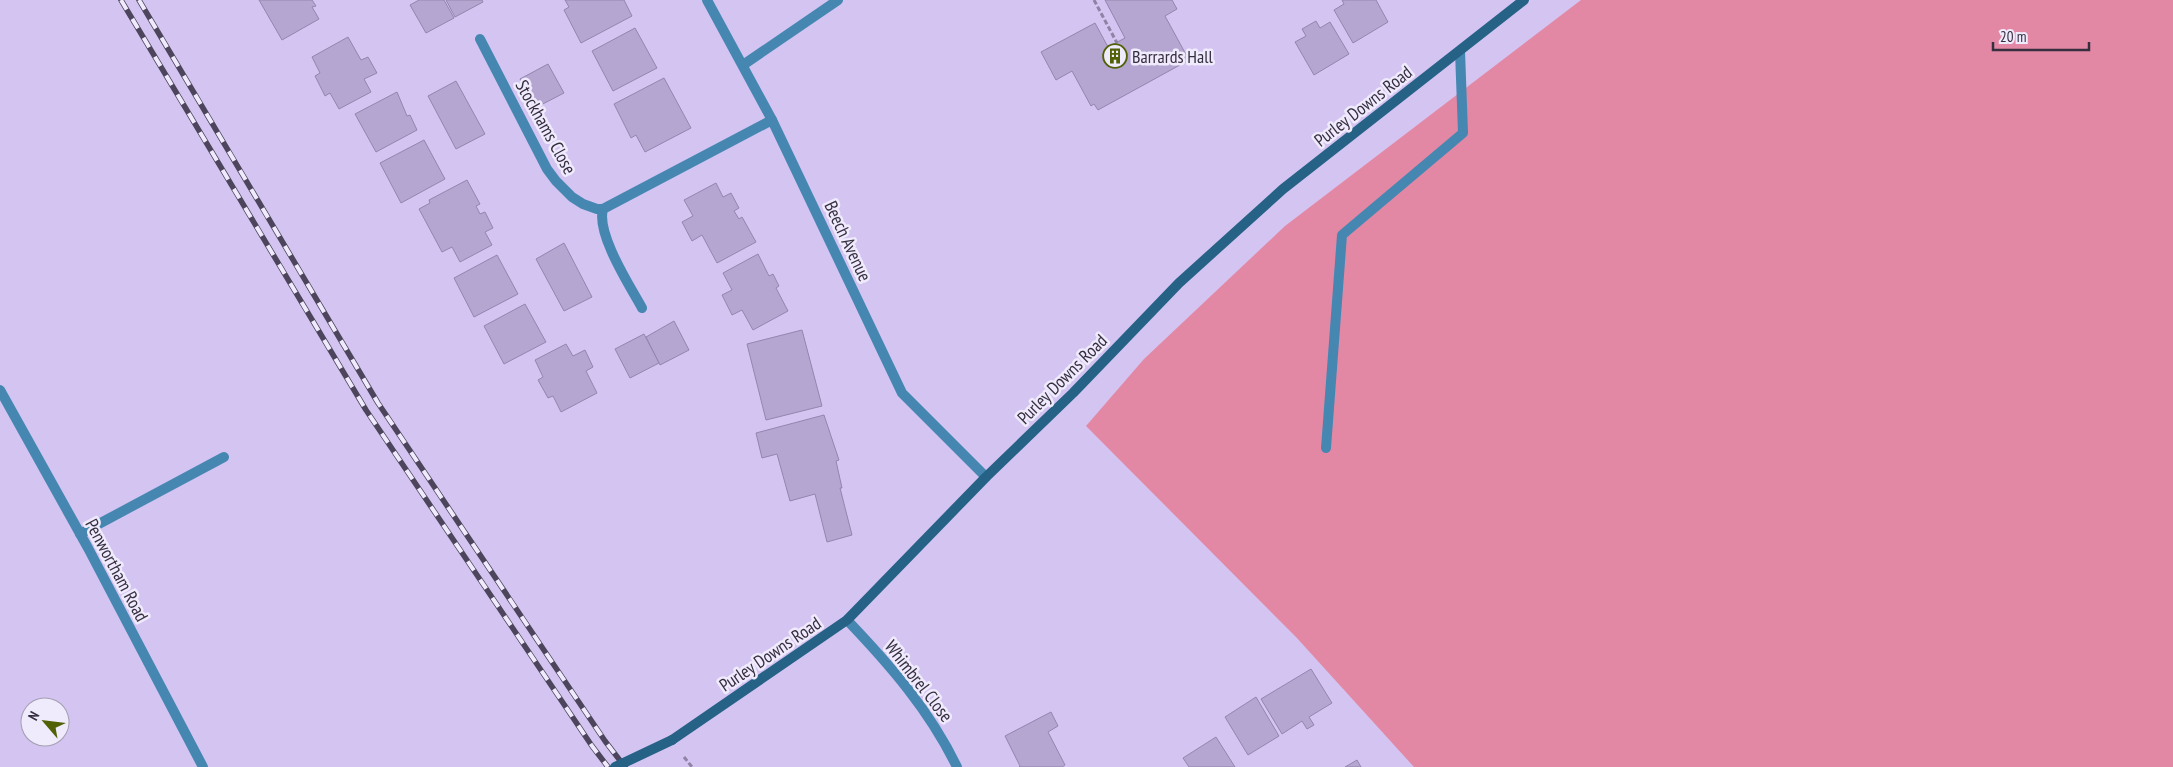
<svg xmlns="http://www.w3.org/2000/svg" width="2173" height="767" viewBox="0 0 2173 767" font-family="'PT Sans Narrow',sans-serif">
  <rect width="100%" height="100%" fill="#d3c4f1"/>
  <path fill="#e388a4" d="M1581 0H2173V767H1414L1296 637 1086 426 1144 359 1285 226Z"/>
  <g fill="#b5a6d1" stroke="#9385ae">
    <path d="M259 0H312L316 6 312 7 319 19 282 40Z"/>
    <path d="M419 0H444L454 18 426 33 410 5Z"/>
    <path d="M446 0H482L483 2 455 17Z"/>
    <path d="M565 0H624L632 16 581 43 564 10 569 7Z"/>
    <path d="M1105 0H1172L1177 9 1165 16 1189 60 1098 110 1094 104 1091 106 1072 71 1056 80 1041 52 1095 23 1108 47 1125 38Z"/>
    <path d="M1342 0H1376L1388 22 1353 43 1334 10 1344 4Z"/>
    <path d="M1316 21 1320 28 1330 22 1349 54 1314 75 1295 42 1306 36 1302 29Z"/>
    <path d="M635 28 657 68 613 91 592 51Z"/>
    <path d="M348 37 361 60 368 57 377 73 364 79 371 92 339 109 330 93 325 96 315 76 320 73 312 57Z"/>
    <path d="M548 64 564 93 535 108 520 79Z"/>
    <path d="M664 78 691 128 645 152 636 135 631 138 614 104Z"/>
    <path d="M456 81 485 134 456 149 428 96Z"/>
    <path d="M397 92 407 116 410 115 417 130 376 152 355 114Z"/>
    <path d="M424 140 445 179 401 203 380 163Z"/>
    <path d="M467 180 480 204 476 206 480 214 485 212 493 228 485 232 492 245 460 262 452 247 442 252 419 209 430 203 429 200Z"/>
    <path d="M716 183 723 197 731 193 739 208 734 211 739 219 742 217 756 242 717 263 702 235 692 241 682 222 693 216 684 200Z"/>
    <path d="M564 243 592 297 564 311 536 259Z"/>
    <path d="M758 254 769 276 773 274 779 286 776 288 788 311 753 330 742 310 732 315 722 295 732 290 723 273Z"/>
    <path d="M497 255 518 294 474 317 454 278Z"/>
    <path d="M525 304 546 342 504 364 484 326Z"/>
    <path d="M674 321 689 350 660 365 646 337Z"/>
    <path d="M802 330 822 406 766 420 747 344Z"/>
    <path d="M644 334 659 363 630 378 615 349Z"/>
    <path d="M566 344 573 356 585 350 593 367 586 371 597 393 561 412 553 396 548 398 538 380 543 377 535 360Z"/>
    <path d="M824 415 839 460 836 461 842 488H840L852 535 827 542 815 494 790 501 777 454 762 458 756 433Z"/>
    <path d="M1311 669 1332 703 1309 717 1314 725 1307 729 1302 721 1282 734 1261 699Z"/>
    <path d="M1256 697 1279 736 1248 755 1225 717Z"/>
    <path d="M1051 712 1058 726 1048 732 1065 765 1062 767H1019L1020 766 1005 736Z"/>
    <path d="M1216 737 1235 767H1189L1183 758Z"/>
    <path d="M1357 760 1361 767H1345Z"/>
  </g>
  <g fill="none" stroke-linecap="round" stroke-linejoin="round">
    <g stroke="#8e83a4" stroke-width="3" stroke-dasharray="5 2.5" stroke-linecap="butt">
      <path d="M1094 0 1117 43"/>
      <path d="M684 757 692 767"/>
    </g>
    <g stroke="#4687b2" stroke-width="10">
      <path d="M743 65 838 0"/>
      <path d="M1326 448 1342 235 1463 133 1460 51"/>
      <path d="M80 534 224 457"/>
    </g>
    <g stroke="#4687b2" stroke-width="10">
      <path d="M707 0 772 120 902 393 986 477"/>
      <path d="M480 39 547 169 556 181 572 197 583 204 597 209H603L772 120"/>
      <path d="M603 209C596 234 630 286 642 308"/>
      <path d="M0 390 88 548 203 767"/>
      <path d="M847 620C890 665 930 711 957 767"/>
    </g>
    <path stroke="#266186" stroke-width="10" d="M672 740 847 620 986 477 1073 393 1179 283 1283 189 1524 0"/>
    <g stroke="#4d455b" stroke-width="5.5">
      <g id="rail">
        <path d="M121 0 366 410 592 746 608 767"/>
        <path d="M139 0 378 403 605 741 625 767"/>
      </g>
    </g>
    <use href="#rail" stroke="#f0eafd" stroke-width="4" stroke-dasharray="11" stroke-linecap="butt"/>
    <path stroke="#266186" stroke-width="10" d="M615 767 672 740"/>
  </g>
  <defs>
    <g id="building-ring" transform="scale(1.25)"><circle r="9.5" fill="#f0eafd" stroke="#516106" stroke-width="1.5"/><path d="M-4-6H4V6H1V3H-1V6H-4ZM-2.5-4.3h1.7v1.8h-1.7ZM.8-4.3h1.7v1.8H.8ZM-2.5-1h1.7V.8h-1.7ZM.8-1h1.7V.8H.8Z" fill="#516106"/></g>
  </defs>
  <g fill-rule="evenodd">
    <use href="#building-ring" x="1115" y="56"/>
  </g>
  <g text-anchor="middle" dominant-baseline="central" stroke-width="5" stroke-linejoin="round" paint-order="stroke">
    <g font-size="18" fill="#352f40" stroke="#f0eafd" text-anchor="start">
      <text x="1132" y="56">Barrards Hall</text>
    </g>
    <g font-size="18" fill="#352f40" stroke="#f0eafd">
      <text transform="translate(1363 106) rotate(-38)">Purley Downs Road</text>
      <text transform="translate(546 127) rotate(61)">Stockhams Close</text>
      <text transform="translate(848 241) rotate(65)">Beech Avenue</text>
      <text transform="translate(1062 379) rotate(-45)">Purley Downs Road</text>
      <text transform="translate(117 570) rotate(62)">Penwortham Road</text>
      <text transform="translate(770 654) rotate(-34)">Purley Downs Road</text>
      <text transform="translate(919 681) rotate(52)">Whimbrel Close</text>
    </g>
  </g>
  <g transform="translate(45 722) rotate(298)"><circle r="24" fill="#f0eafd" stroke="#a59fb1"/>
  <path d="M0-4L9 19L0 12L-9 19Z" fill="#516106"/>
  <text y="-8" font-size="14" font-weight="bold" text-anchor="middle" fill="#352f40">N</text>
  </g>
  <path d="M1993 42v8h96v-8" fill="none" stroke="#352f40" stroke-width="2.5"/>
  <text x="2000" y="42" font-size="15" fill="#352f40" stroke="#f0eafd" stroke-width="4" paint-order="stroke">20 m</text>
</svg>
